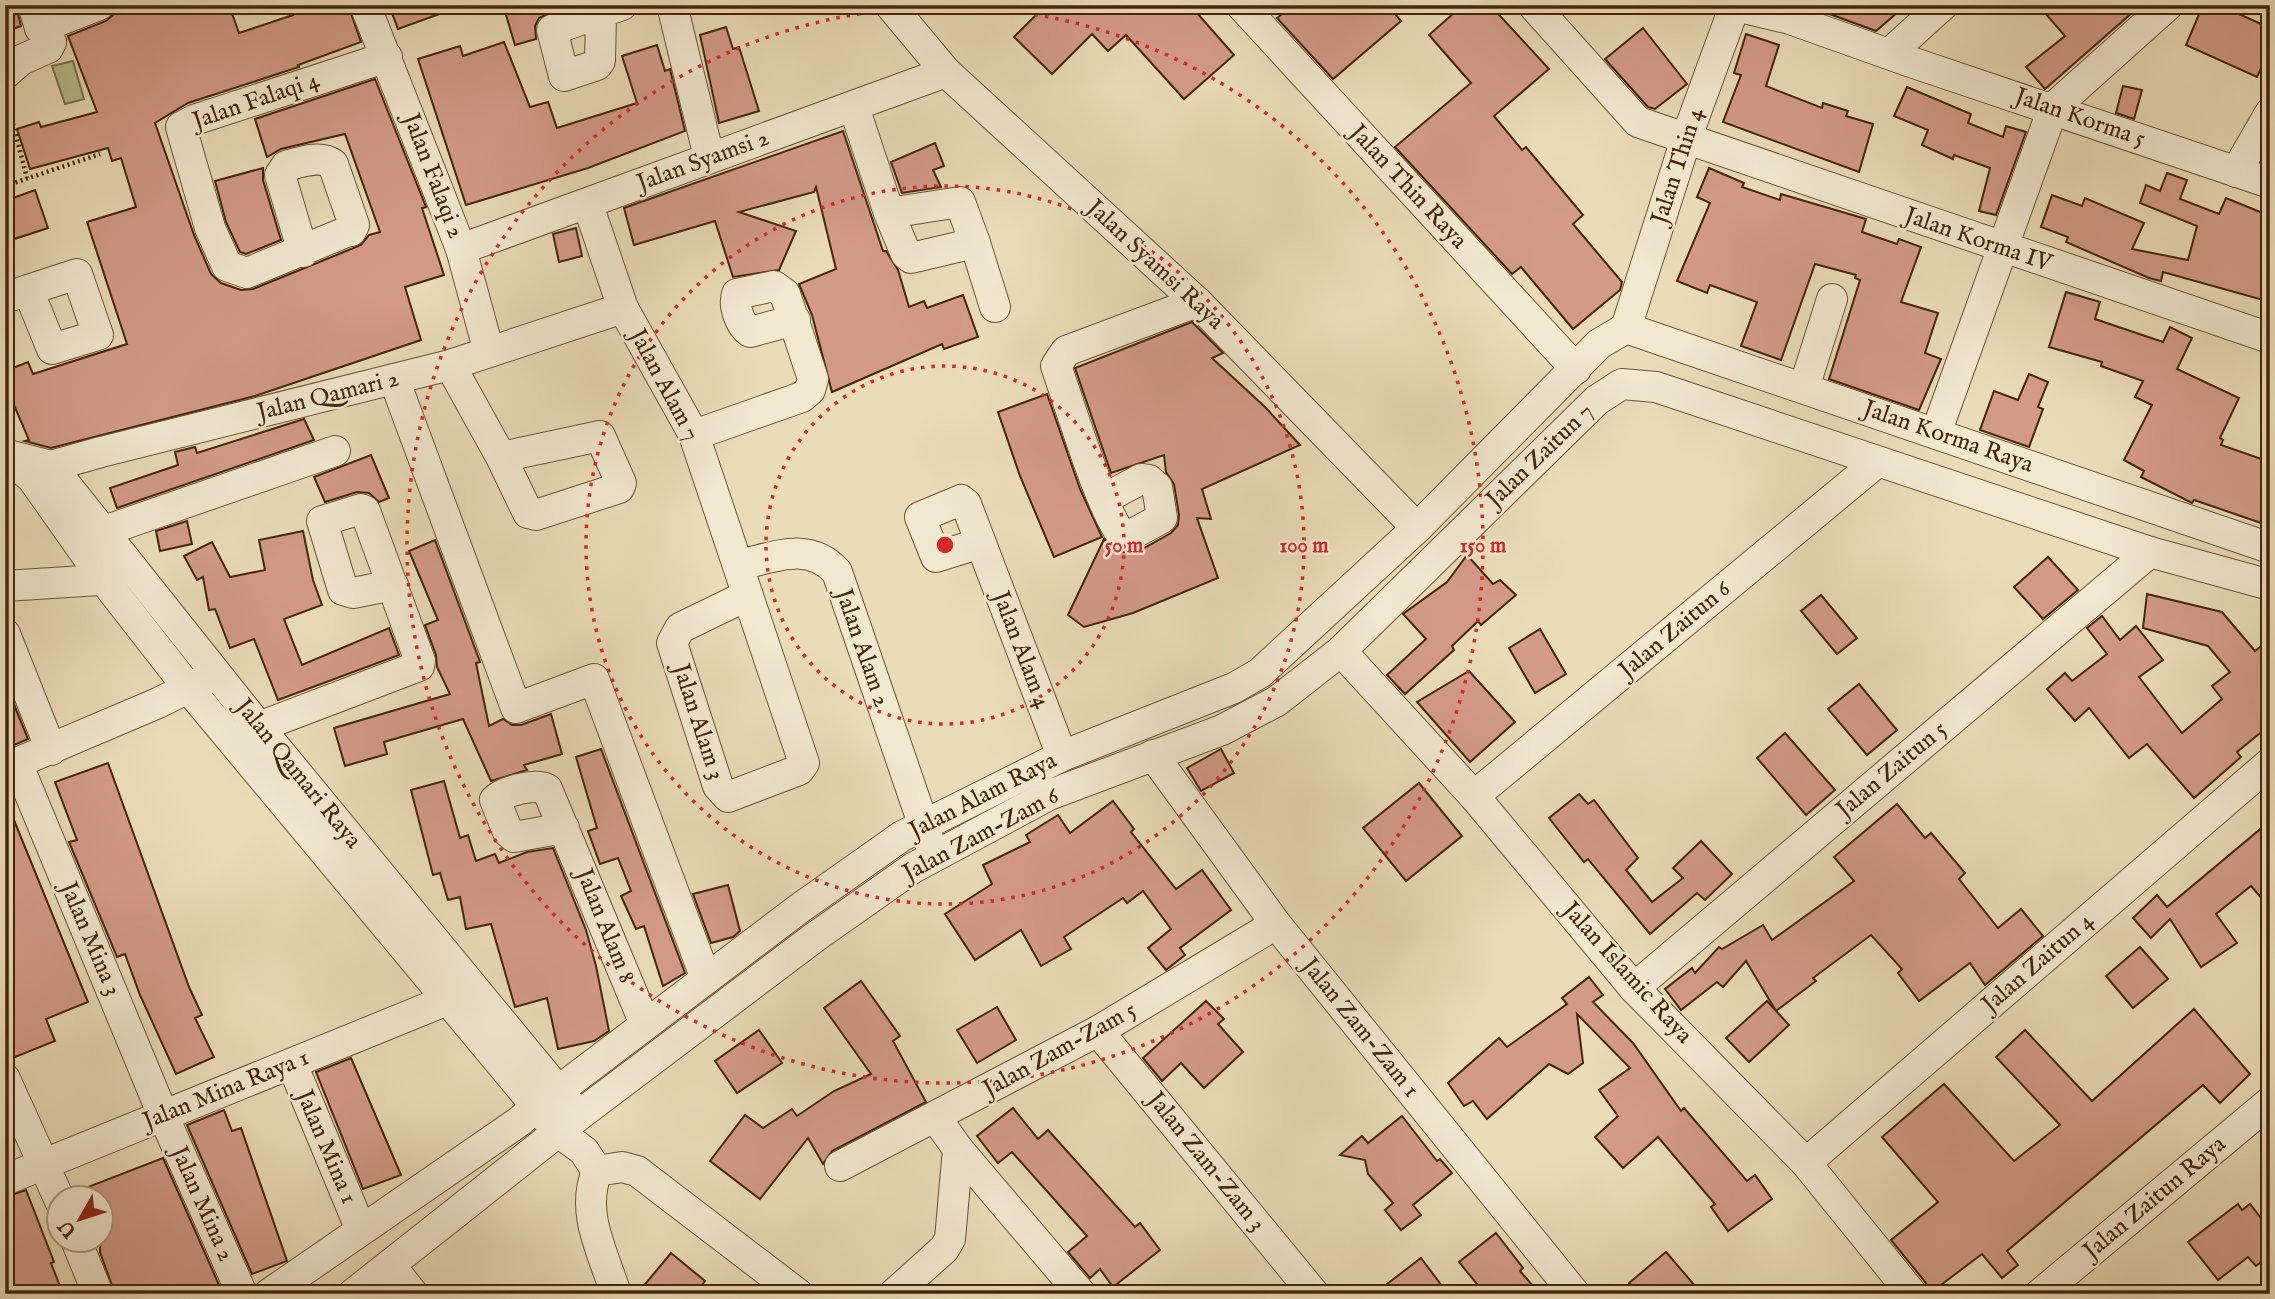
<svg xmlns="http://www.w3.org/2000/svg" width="2275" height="1299" viewBox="0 0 2275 1299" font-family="'IM FELL English',serif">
  <rect width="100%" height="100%" fill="#e9dcb7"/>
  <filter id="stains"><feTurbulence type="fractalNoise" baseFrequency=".00286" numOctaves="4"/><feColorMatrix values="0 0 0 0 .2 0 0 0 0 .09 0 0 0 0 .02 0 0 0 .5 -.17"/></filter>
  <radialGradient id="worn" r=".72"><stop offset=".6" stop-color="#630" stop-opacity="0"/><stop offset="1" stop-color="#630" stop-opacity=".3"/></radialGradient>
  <path fill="#b5c08f" stroke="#7c734d" stroke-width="2" d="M73 61 84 99 65 104 52 66Z"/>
  <g fill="#d39a88" stroke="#44260b" stroke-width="2">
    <path d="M5 5H16L21 26 5 32Z"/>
    <path d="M116 5H229L239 33 293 15 290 5H348L361 42 298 65 299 67 188 103 155 123 194 235 211 274 221 283 241 290 253 289 361 245 369 235 380 232 345 134 281 149 267 157 255 119 375 79 426 207 422 208 444 275 405 287 421 340 255 396 51 448 25 441 29 440 5 384V371L28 362 33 374 127 344 87 222 136 207 121 158 112 161 108 148 30 169 17 129 39 122 41 127 97 112 68 36 106 21 113 15Z"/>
    <path d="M389 5H456V8L398 29Z"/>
    <path d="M503 5H569L539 18 535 26 536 39 515 45Z"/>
    <path d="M1046 5H1190L1234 55 1184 99 1126 35 1108 51 1092 34 1052 74 1014 37Z"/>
    <path d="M1293 5H1388L1401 21 1333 79 1277 18Z"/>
    <path d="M1463 5H1490L1549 69 1494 116 1522 150 1526 147 1583 215 1573 224 1622 282 1620 290 1573 329 1521 267 1512 274 1395 147 1471 83 1429 35Z"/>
    <path d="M1805 5H1906L1876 31Z"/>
    <path d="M2038 5H2141L2045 89 2026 67 2065 36Z"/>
    <path d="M2203 5H2219L2270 28V49L2257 77 2186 45Z"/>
    <path d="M726 27 733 49 739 47 759 111 719 123 700 35Z"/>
    <path d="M1643 28 1687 84 1655 109 1648 107 1605 59Z"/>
    <path d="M1746 34 1779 45 1766 86 1822 108 1823 103 1848 111 1846 116 1873 124 1859 172 1723 122 1741 75 1734 73Z"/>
    <path d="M504 42 530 107 548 102 557 128 637 103 622 56 657 45 665 71 670 69 685 131 588 168 466 205 418 59 460 46 463 56Z"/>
    <path d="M2123 86 2142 90 2134 119 2116 113Z"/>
    <path d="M1907 87 1971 114 1968 123 2003 137 2006 126 2026 132 1996 215 1979 211 1990 168 1954 155 1953 159 1922 145 1928 130 1894 116Z"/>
    <path d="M843 131 883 251H886L898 270 909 307 924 301 927 308 963 295 978 337 944 349 942 344 832 392 812 315 799 284 836 269 816 187 814 192 739 212 796 231 779 270 733 277 715 221 634 245 624 208Z"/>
    <path d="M935 143 944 166 933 170 941 187 902 193 891 162Z"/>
    <path d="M263 168V180L281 240 246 254 240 252 226 222 215 181Z"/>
    <path d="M1709 168 1744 183 1742 187 1780 200 1781 194 1866 219 1862 232 1897 244 1899 239 1921 247 1901 302 1938 313 1925 353 1941 359 1919 410 1829 379 1860 280 1855 278 1856 275 1815 264 1781 360 1741 346 1757 302 1710 285 1707 293 1677 281 1710 203 1697 197Z"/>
    <path d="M2167 173 2187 180 2180 199 2219 214 2226 198 2270 216V302L2163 272 2161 281 2149 278 2066 242 2068 237 2041 227 2052 195 2082 206 2085 198 2144 223 2132 249 2188 260 2197 226 2140 203 2146 185 2160 191Z"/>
    <path d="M35 190 48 228 5 242V201Z"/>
    <path d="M576 228 582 256 559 262 553 234Z"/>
    <path d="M2066 292 2100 302 2095 319 2163 342 2170 327 2192 338 2177 369 2239 398 2220 438 2223 440 2221 445 2270 462V526L2194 500 2192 503 2141 477 2144 471 2124 460 2152 405 2135 397 2143 381 2101 366 2102 362 2049 347Z"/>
    <path d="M1192 322 1223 353 1212 358 1265 407 1300 445 1202 489 1211 519 1197 518 1218 578 1133 613 1084 627 1068 615 1104 539 1116 552H1137L1171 533 1178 525 1179 515 1174 484 1166 472 1164 455 1111 473 1075 368Z"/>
    <path d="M2029 374 2048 382 2038 407 2043 409 2029 447 1980 430 1994 391 2018 400Z"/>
    <path d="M1047 394 1080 489 1102 537 1054 557 1020 476 998 412Z"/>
    <path d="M304 419 314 440 117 508 110 488 178 465 175 452 195 447 197 453Z"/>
    <path d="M371 455 389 498 379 502 369 493 357 492 325 502 314 477Z"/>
    <path d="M187 521 192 544 160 551 156 531Z"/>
    <path d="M303 531 313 580 322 605 284 619 302 665 389 628 399 655 278 700 254 639 230 648 215 609 209 610 203 577 197 580 184 556 212 542 230 577 265 570 259 540Z"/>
    <path d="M435 540 480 662 476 663 489 726 503 719 512 725H521L551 714 562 754 524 765 527 770 491 781 463 719 384 742 387 754 345 766 334 728 450 694 437 667 436 655 425 625 438 620 409 551Z"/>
    <path d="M1467 555 1493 584 1500 580 1516 595 1481 625 1478 621 1452 646 1454 650 1405 694 1387 675 1426 639 1403 614 1447 582Z"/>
    <path d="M2048 557 2078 590 2043 619 2014 587Z"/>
    <path d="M2147 594 2222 612 2255 651 2270 639V725L2237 752 2241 757 2194 798 2147 744 2129 758 2089 708 2075 721 2047 689 2065 673 2072 681 2107 654 2087 628 2102 616 2120 640 2136 626 2163 660 2139 677 2182 733 2222 699 2212 686 2230 672 2208 646 2143 628Z"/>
    <path d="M1821 595 1857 638 1837 654 1801 611Z"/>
    <path d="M1540 629 1566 674 1535 693 1509 648Z"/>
    <path d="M1469 671 1515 722 1470 762 1417 702Z"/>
    <path d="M1859 684 1897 730 1867 755 1828 709Z"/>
    <path d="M11 697 28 739 5 749V699Z"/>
    <path d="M1785 733 1835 790 1806 815 1757 758Z"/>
    <path d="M601 749 685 973 663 986 644 926 636 929 621 896 631 891 618 858 600 864 588 831 597 828 576 757Z"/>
    <path d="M1221 749 1234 773 1201 791 1187 768Z"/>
    <path d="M108 763 189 987 202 1015 195 1018 214 1057 176 1074 140 995 125 954 117 957 69 842 77 840 55 782Z"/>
    <path d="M444 781 460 838 468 835 476 861 495 854 499 863 527 852 553 848 586 930 596 966 609 1031 594 1041 558 1049 547 998 515 1007 491 924 466 929 460 897 448 900 440 873 433 875 411 790Z"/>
    <path d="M1419 783 1462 836 1406 881 1363 828Z"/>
    <path d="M1579 794 1588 804 1594 800 1638 858 1626 870 1652 902 1683 878 1673 868 1701 841 1732 874 1705 900 1697 893 1650 934 1588 859 1584 862 1549 818Z"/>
    <path d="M5 798 88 1002 46 1019 55 1041 5 1061Z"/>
    <path d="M1113 801 1134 829 1131 832 1176 889 1202 870 1231 910 1180 948 1185 955 1166 970 1148 948 1171 929 1143 891 1127 903 1123 898 1064 937 1071 949 1041 966 1021 930 975 960 945 914 992 884 983 865 1030 842 1026 835 1058 815 1070 833Z"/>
    <path d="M1897 804 1925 838 1931 833 1965 873 1959 879 1998 928 2021 909 2043 936 1985 985 1970 963 1919 1001 1898 973 1902 969 1871 935 1813 978 1816 981 1776 1011 1746 961 1723 987 1717 982 1681 1010 1665 989 1692 968 1695 973 1719 947 1722 949 1763 925 1772 940 1854 881 1834 857Z"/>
    <path d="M2270 821V908L2251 886 2216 914 2237 943 2201 967 2170 919 2151 938 2133 918 2157 895 2167 907Z"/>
    <path d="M728 885 740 931 733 937 711 943 693 894Z"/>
    <path d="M2140 947 2168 979 2133 1008 2106 976Z"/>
    <path d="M1589 977 1603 995 1593 1002 1633 1043 1681 1111 1684 1108 1747 1181 1755 1175 1772 1199 1728 1231 1711 1207 1715 1204 1658 1137 1623 1168 1595 1137 1618 1116 1599 1090 1630 1068 1577 1014 1583 1063 1568 1074 1549 1064 1487 1119 1473 1101 1464 1106 1448 1083 1499 1038 1507 1047 1567 1004 1562 998Z"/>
    <path d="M861 981 900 1036 893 1041 926 1102 832 1151 823 1164 808 1138 760 1199 710 1161 745 1115 763 1128 792 1109 797 1116 834 1091 871 1074 824 1008Z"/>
    <path d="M1206 1001 1224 1019 1218 1024 1243 1052 1204 1088 1181 1063 1162 1081 1143 1058Z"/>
    <path d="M1767 1001 1789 1025 1749 1062 1726 1038Z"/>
    <path d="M997 1007 1016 1040 977 1063 957 1030Z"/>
    <path d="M2194 1009 2250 1074 2220 1103 2203 1085 2007 1251 2018 1265 2002 1278 1982 1254 1929 1294 1926 1283 1891 1240 1938 1202 1882 1137 1944 1084 2014 1161 2060 1125 1996 1057 2025 1030 2092 1101Z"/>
    <path d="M759 1030 782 1063 737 1093 715 1061Z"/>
    <path d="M351 1058 401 1175 363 1189 316 1072Z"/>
    <path d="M1013 1108 1038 1139 1048 1130 1135 1227 1140 1223 1160 1250 1113 1287 1100 1269 1090 1278 1068 1252 1087 1236 1012 1152 998 1163 977 1136Z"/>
    <path d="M224 1110 232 1131 241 1128 287 1261 252 1274 187 1125Z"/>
    <path d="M1402 1116 1437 1161 1440 1159 1452 1173 1413 1205 1421 1215 1401 1230 1385 1210 1393 1203 1368 1174 1365 1160 1340 1155 1362 1136 1368 1143Z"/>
    <path d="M163 1158 219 1285 222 1294H115L100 1252 102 1198H77L75 1192Z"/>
    <path d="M26 1190 54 1262 51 1263 63 1294H5V1197Z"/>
    <path d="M2238 1204 2242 1210 2250 1204 2270 1230V1255L2256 1266 2248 1257 2218 1280 2188 1242Z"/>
    <path d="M1496 1233 1523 1268 1520 1271 1540 1294H1485L1459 1262Z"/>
    <path d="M1666 1252 1702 1294H1639L1629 1283Z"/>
    <path d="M671 1253 705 1281 695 1294H637Z"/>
    <path d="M1421 1258 1448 1294H1374Z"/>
  </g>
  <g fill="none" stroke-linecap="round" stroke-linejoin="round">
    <g stroke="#6d5436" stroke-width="32">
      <g id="minor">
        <path d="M33 5 40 28 99 5"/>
        <path d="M365 5 461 249 489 352"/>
        <path d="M672 5 709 157"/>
        <path d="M890 5 946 72 1197 302 1417 528"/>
        <path d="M1241 5 1576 369"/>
        <path d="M1533 5 1638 122 2270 338"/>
        <path d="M1735 6 1790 19 1911 62 2270 183"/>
        <path d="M601 14 600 61 597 65 564 76 552 30 622 5"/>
        <path d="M1890 53 1943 5"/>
        <path d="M5 74 21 60 48 48 51 42 40 28"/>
        <path d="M854 107 889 213 906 254 911 258 975 243 960 202 889 213"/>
        <path d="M2236 172 2270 113"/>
        <path d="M588 205 623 308 694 435 804 763 799 770 728 797 718 786 672 643 680 628 748 595"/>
        <path d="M975 243 995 307"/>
        <path d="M461 249 946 72"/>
        <path d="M303 252 280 175 286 166C301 162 320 155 333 164L354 225 351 231 346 232 247 273 227 266 210 228 181 127 194 120 387 57"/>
        <path d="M5 298 28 290 52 349 98 335 77 274 28 290"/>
        <path d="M1626 328 2270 548"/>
        <path d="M1626 328 1686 139 1735 5"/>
        <path d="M450 365 501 457 528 513 536 515 619 488 621 483 600 436 501 457"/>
        <path d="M394 379 516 708 594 679 706 979"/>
        <path d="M1804 388 1832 299"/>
        <path d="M1936 433 2053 108 2168 5"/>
        <path d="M694 435 802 397 810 390 813 379 785 294 774 286 737 294C733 306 740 325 750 332L795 320"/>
        <path d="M5 455 32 478 104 580 189 689 557 1131 584 1151 597 1171"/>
        <path d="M8 455 51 466 258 726 570 1105"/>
        <path d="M35 476 51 466 101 452 450 365 623 308"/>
        <path d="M1104 499 1141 479 1149 480 1157 487 1162 518 1129 536H1123C1103 517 1068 399 1056 366L1066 351 1197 302"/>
        <path d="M104 531 335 451"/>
        <path d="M981 543 936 557 920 517 961 500 966 504 1062 756"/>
        <path d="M738 565C774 558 809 540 837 572L929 841"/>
        <path d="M5 586 99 580 119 574"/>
        <path d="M5 634 51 750"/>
        <path d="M1341 651 1474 796 1634 988 1806 1163 1912 1294"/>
        <path d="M243 733 419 666 420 661 365 511 361 509 322 521 343 590 353 593 393 585"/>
        <path d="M1153 755 1276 924 1575 1294"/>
        <path d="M17 763 163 1115 242 1294"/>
        <path d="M5 768 158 703 206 679"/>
        <path d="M1474 796 1876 463"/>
        <path d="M564 828 514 837 508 832 495 800C503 791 536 783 547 789L645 1024"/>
        <path d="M1634 988 2150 552"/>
        <path d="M1098 1031 1314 1294"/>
        <path d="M292 1064 361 1230"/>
        <path d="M5 1079 60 1201"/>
        <path d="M558 1091 800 908 902 836 1062 756 1234 688 1260 673 1417 528 1599 344 1626 328"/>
        <path d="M936 1118 958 1149 1081 1294"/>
        <path d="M1806 1163 2270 763"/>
        <path d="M840 1166 1098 1031 1276 924"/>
        <path d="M597 1171 622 1167 637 1171 798 1294"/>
        <path d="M597 1171C580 1213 603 1252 616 1294"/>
        <path d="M5 1180 462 994"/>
        <path d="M76 1240 98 1294"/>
        <path d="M390 1265 413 1294"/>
        <path d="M269 1294 520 1121 538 1105"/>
        <path d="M353 1294 578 1116 815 937 913 868 1049 795 1222 730 1277 701 1341 651 1597 400 1622 384 1656 387 2150 552 2270 585"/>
        <path d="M894 1294 944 1249 950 1239 958 1149"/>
        <path d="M2040 1294 2270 1102"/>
      </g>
    </g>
    <g stroke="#44260b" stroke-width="4.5" stroke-dasharray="2 3.5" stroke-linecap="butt">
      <path d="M6 97 27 178"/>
      <path d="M5 186 100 154"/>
    </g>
    <use href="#minor" stroke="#f1e8d0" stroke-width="30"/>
  </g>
  <g fill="none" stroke="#d62828" stroke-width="3.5" stroke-dasharray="3.5 7">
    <circle cx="945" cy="545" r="179"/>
    <circle cx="945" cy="545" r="359"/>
    <circle cx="945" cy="545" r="538"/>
  </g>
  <g text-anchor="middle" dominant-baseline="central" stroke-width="5" stroke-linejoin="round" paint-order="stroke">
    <g font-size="24" fill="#44260b" stroke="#f1e8d0">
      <text transform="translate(256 101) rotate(-19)">Jalan Falaqi 4</text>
      <text transform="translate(2080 118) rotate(19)">Jalan Korma 5</text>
      <text transform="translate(703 161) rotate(-20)">Jalan Syamsi 2</text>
      <text transform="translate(1678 166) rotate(-72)">Jalan Thin 4</text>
      <text transform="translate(433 176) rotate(69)">Jalan Falaqi 2</text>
      <text transform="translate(1408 187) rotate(47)">Jalan Thin Raya</text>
      <text transform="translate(1978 240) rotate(19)">Jalan Korma IV</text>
      <text transform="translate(1155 265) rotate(43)">Jalan Syamsi Raya</text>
      <text transform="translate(664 385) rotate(62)">Jalan Alam 7</text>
      <text transform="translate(328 396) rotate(-14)">Jalan Qamari 2</text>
      <text transform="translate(1948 437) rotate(19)">Jalan Korma Raya</text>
      <text transform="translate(1540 456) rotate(-44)">Jalan Zaitun 7</text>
      <text transform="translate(1675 630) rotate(-40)">Jalan Zaitun 6</text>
      <text transform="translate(862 648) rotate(71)">Jalan Alam 2</text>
      <text transform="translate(1021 650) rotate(69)">Jalan Alam 4</text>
      <text transform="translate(698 722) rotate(72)">Jalan Alam 3</text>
      <text transform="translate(1892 770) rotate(-40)">Jalan Zaitun 5</text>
      <text transform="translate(298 774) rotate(51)">Jalan Qamari Raya</text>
      <text transform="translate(983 796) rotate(-27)">Jalan Alam Raya</text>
      <text transform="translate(981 835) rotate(-28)">Jalan Zam-Zam 6</text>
      <text transform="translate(605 926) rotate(68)">Jalan Alam 8</text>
      <text transform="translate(90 939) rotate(67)">Jalan Mina 3</text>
      <text transform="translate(2038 963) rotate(-41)">Jalan Zaitun 4</text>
      <text transform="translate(1627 973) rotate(48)">Jalan Islamic Raya</text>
      <text transform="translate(1360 1028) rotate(51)">Jalan Zam-Zam 1</text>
      <text transform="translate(1060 1050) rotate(-29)">Jalan Zam-Zam 5</text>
      <text transform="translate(226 1090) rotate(-22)">Jalan Mina Raya 1</text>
      <text transform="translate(326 1147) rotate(67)">Jalan Mina 1</text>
      <text transform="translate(1206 1162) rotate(51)">Jalan Zam-Zam 3</text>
      <text transform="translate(2155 1198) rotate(-40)">Jalan Zaitun Raya</text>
      <text transform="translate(202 1204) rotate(66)">Jalan Mina 2</text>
    </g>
  </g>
  <circle cx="945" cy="545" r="10" fill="#d62828" stroke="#f1e8d0" stroke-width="3.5"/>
  <g font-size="21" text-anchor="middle" font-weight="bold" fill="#d62828" stroke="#f1e8d0" stroke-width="5" stroke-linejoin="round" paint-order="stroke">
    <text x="1124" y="552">50 m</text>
    <text x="1304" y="552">100 m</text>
    <text x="1483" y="552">150 m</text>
  </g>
  <rect width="2275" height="1299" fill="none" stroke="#e9dcb7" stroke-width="28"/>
  <rect x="7" y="7" width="2261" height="1285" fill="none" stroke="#44260b" stroke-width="3.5"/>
  <rect x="14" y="14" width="2247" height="1271" fill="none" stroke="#44260b" stroke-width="2"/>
  <g transform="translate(80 1219) rotate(231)"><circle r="33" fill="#f1e8d0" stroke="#ac9a81" stroke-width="2"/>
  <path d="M0-5L12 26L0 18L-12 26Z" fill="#8f2418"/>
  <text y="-10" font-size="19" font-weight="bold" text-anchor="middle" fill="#44260b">U</text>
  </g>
  <rect width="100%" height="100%" filter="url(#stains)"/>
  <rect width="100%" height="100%" fill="url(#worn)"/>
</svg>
